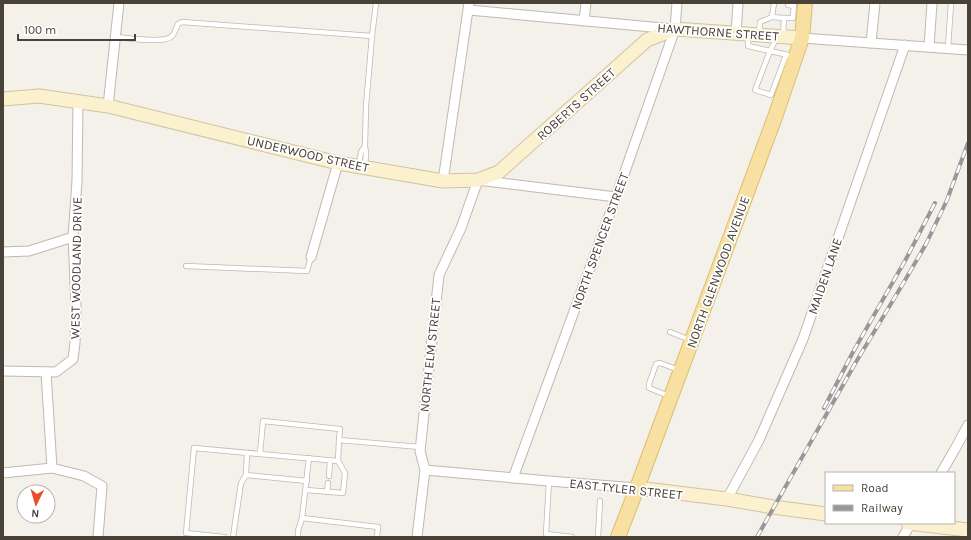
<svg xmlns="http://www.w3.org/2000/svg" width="971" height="540" viewBox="0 0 971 540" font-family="Karla,sans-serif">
  <rect width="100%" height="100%" fill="#f4f1eb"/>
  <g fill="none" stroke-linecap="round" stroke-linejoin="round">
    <g stroke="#bfb9ae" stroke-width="6">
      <g id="lane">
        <path d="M774 3 772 17 784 18"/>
        <path d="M788 5 794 6"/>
        <path d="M759 33 760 22 772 17"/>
        <path d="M748 35V46L788 55"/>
        <path d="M783 35 784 18H793L794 3"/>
        <path d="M115 37C127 38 165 44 172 36 175 33 176 28 178 24L182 22 372 36 376 3"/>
        <path d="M776 39 770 51 755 90 771 95 786 55"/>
        <path d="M948 48 951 3"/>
        <path d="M365 146 366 106 372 36"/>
        <path d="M359 165 361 152 365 146 366 153 365 166"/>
        <path d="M186 266 307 271 311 257"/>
        <path d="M670 332 690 340"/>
        <path d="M669 396 649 388V384L656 364 660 363 679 370"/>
        <path d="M339 440 340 429 263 421 260 454 338 461 339 440 420 447"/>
        <path d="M246 475 247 453"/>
        <path d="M329 476 330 461"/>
        <path d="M549 481 546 534 572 537"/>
        <path d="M306 490 343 493 345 473 338 461"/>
        <path d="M327 492 328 483"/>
        <path d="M302 518 378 527 377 537"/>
        <path d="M224 537 186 533 194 448 260 454"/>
        <path d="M233 537 241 483 246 475 307 481"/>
        <path d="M298 537V531L302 518 309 458"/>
        <path d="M598 537 600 501"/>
      </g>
    </g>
    <g stroke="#bfb9ae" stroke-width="11">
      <g id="street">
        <path d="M469 10 673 29"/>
        <path d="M584 21 586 3"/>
        <path d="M736 33 738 3"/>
        <path d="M802 38 968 50"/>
        <path d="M871 43 875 3"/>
        <path d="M929 47 932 3"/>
        <path d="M108 106 119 3"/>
        <path d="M443 181 469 3"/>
        <path d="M3 252 29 251 73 237"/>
        <path d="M311 257 338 163"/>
        <path d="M3 371 56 372 73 359 75 343 76 306 73 237 77 181 78 102"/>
        <path d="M46 372 52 468"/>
        <path d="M425 470 549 481 637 488"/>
        <path d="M3 473 52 468 84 476 102 486 98 537"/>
        <path d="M941 473 955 449 968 425"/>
        <path d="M513 478 616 197 675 29 677 3"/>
        <path d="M727 499 759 440 803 339 905 45"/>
        <path d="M417 537 425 470 420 451 439 275 461 228 478 180 616 197"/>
        <path d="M903 537 911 523"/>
      </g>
    </g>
    <g stroke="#d0c49d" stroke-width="15">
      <g id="secondary">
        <path d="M3 99 39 96 108 106 338 163 443 181 478 180 499 172 647 40 675 29 802 38"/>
        <path d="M637 488 727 499 773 507 826 514"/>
        <path d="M908 523 968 530"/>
      </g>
    </g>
    <g stroke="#dcbe71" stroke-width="16">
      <path id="primary" d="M618 537 637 488 775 117 802 38 805 3"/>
    </g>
    <use href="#lane" stroke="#fff" stroke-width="4.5"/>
    <use href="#street" stroke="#fff" stroke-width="9"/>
    <use href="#secondary" stroke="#fbf1ce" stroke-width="13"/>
    <use href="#primary" stroke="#f7e0a1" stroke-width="14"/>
    <g stroke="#989898" stroke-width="4">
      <g id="rail">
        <path d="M824 408 853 352 906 259 935 203"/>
        <path d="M757 537 856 362 904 282 926 244 947 200 968 143"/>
      </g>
    </g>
    <use href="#rail" stroke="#fff" stroke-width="2.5" stroke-dasharray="8" stroke-linecap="butt"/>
  </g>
  <g text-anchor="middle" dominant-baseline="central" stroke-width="3.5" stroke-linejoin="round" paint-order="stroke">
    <g font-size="13" fill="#484239" stroke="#fff">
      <text transform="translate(718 32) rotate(4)">HAWTHORNE STREET</text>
      <text transform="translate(576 104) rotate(-42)">ROBERTS STREET</text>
      <text transform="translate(308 154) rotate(13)">UNDERWOOD STREET</text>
      <text transform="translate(600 241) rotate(-70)">NORTH SPENCER STREET</text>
      <text transform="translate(76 268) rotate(-89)">WEST WOODLAND DRIVE</text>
      <text transform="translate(718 272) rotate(-70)">NORTH GLENWOOD AVENUE</text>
      <text transform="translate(825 276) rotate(-71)">MAIDEN LANE</text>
      <text transform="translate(430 355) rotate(-84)">NORTH ELM STREET</text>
      <text transform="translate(626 489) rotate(6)">EAST TYLER STREET</text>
    </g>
  </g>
  <rect width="971" height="540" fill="none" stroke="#484239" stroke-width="8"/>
  <rect x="825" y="472" width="130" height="52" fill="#ffffff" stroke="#b6b3b0"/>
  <rect x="833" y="485" width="20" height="6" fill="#f7e0a1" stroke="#b6b3b0"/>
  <text x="861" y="492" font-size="12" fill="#484239">Road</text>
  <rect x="833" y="505" width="20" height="6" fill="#989898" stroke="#b6b3b0"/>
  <text x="861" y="512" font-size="12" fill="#484239">Railway</text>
  <g transform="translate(36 504) rotate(185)"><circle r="19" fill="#ffffff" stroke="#b6b3b0"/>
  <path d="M0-3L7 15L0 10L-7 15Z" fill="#ea4d2b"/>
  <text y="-6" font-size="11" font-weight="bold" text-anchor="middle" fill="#484239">N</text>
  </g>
  <path d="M18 34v6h117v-6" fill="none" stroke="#484239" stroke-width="2"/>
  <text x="24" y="34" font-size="12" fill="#484239" stroke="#ffffff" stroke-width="3" paint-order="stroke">100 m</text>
</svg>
